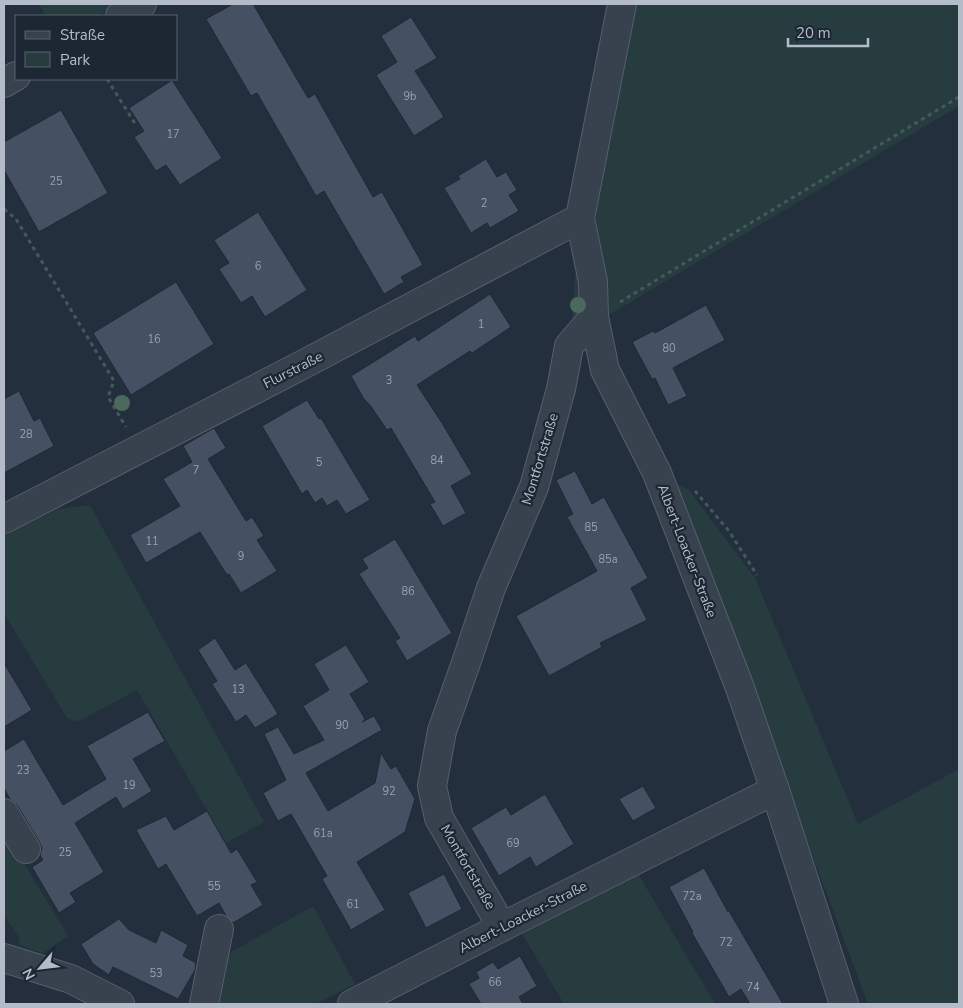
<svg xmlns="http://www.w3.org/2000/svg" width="963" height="1008" viewBox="0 0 963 1008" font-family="'Nunito Sans',sans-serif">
  <rect width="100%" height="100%" fill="#242f3e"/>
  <g fill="#263c3f">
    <path d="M39 4H121L97 16H46Z"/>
    <path d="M631 4H959V106L602 319 595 196Z"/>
    <path d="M576 263 582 269V312L572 326Z"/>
    <path d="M670 482 688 489 755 578 858 824 959 769V1004H868L682 506Z"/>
    <path d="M90 505 264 822 226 843 137 690 81 720 74 721 67 718 4 613V535L58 509Z"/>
    <path d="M4 830 68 936 42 954 18 944 20 939 4 915Z"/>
    <path d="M637 872 715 1004H564L521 932Z"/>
    <path d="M313 906 355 984 315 1004H216L226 955Z"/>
  </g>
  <g fill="#455162" stroke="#1f2835">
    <path d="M233 4H253L308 98 315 94 373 197 382 192 423 265 401 277 404 282 384 294 324 191 316 196 257 93 251 96 206 19Z"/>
    <path d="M411 17 437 58 415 71 444 117 414 136 376 75 397 62 381 36Z"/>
    <path d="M172 80 222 158 180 185 166 165 156 171 134 137 144 131 129 108Z"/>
    <path d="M61 110 108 193 39 232 4 170V142Z"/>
    <path d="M486 159 497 177 506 172 517 190 509 195 519 211 490 228 487 223 471 233 444 188 460 179 458 176Z"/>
    <path d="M258 212 307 290 265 317 252 296 241 303 219 269 229 263 214 240Z"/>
    <path d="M176 282 214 344 131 395 93 333Z"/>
    <path d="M490 294 511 327 472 353 470 351 417 385 442 423 472 474 451 486 466 513 443 526 430 504 435 502 391 428 387 430 370 405 364 399 351 376 415 336 418 341Z"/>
    <path d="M706 305 725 340 673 368 687 396 668 405 655 378 652 379 632 342 653 331 655 333Z"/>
    <path d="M19 391 34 421 40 418 54 446 4 473V399Z"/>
    <path d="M307 400 319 419 321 418 370 500 346 514 337 500 327 506 322 498 315 503 307 490 302 494 262 426Z"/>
    <path d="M214 428 226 448 208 459 246 521 252 517 264 536 257 540 277 571 241 593 229 574 227 575 200 532 146 563 130 535 180 506 163 479 192 462 183 446Z"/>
    <path d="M575 471 592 504 604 497 648 578 631 588 647 620 600 643 602 647 549 676 516 616 597 571 567 517 573 514 556 480Z"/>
    <path d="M395 539 452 633 407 661 395 641 400 638 359 574 368 568 362 559Z"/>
    <path d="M215 638 235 670 246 663 278 714 255 728 246 715 236 722 212 684 217 681 198 650Z"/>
    <path d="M346 645 369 682 350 694 365 719 362 722 374 716 382 730 306 773 328 811 375 783 381 753 391 769 396 766 415 799 405 832 357 862 385 910 351 930 322 879 327 876 291 814 278 821 263 793 286 780 264 734 278 727 294 754 324 740 303 706 329 690 314 664Z"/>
    <path d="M4 663 32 710 4 727Z"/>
    <path d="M148 712 165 741 133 759 152 791 123 809 116 797 75 823 104 872 70 893 76 902 59 913 32 867 43 860 40 855 42 848 39 841 17 805 10 799 4 788V751L24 739 63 805 106 779 87 746Z"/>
    <path d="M643 786 656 808 633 821 619 799Z"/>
    <path d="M545 794 574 844 536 867 530 857 499 876 471 828 506 807 511 815Z"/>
    <path d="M207 811 231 853 237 849 257 882 251 885 263 905 233 923 226 916 219 903 197 916 166 864 158 869 136 830 166 816 174 830Z"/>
    <path d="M704 868 728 912 729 911 783 1004H750L741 989 729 997 692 933 693 932 669 887Z"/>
    <path d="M444 874 462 909 426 928 408 893Z"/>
    <path d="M119 919 129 930 156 943 161 930 188 945 183 956 196 963 195 970 178 999 113 967 109 975 93 964 81 944Z"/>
    <path d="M520 956 537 986 519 997 523 1004H481L469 984 479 978 476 972 493 962 498 969Z"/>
  </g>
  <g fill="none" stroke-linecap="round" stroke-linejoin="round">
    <g stroke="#565f6c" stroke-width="30">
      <g id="minor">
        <path d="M622 4 580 218 593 282 594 317 605 370 657 473 740 688 775 790 844 1004"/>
        <path d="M120 16 142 4"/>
        <path d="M4 83 16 76"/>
        <path d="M4 519 304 364 580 218"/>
        <path d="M4 813 26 849"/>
        <path d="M502 927 439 818 432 786 442 731 467 660 491 588 534 487 561 389 569 346 594 317"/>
        <path d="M4 958 71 979 120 1004"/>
        <path d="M204 1004 219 929"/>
        <path d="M352 1004 502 927 775 790"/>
      </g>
    </g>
    <g stroke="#44595c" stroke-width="3" stroke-dasharray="4 4" stroke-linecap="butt">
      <path d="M107 79 136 125"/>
      <path d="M4 209 16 219 114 381 108 397 126 427"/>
      <path d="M620 302 959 97"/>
      <path d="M695 491 729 531 757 575"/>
    </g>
    <use href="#minor" stroke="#38414e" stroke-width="28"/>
  </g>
  <g fill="#4b6a5d">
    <circle cx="578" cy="305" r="8"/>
    <circle cx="122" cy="403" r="8"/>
  </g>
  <g text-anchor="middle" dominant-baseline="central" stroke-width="4.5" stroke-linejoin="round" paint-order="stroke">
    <g font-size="11" fill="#98a1af">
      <text x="410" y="96">9b</text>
      <text x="173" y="134">17</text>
      <text x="56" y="181">25</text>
      <text x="484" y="203">2</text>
      <text x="258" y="266">6</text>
      <text x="481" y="324">1</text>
      <text x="154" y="339">16</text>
      <text x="669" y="348">80</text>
      <text x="389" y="380">3</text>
      <text x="26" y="434">28</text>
      <text x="437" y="460">84</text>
      <text x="319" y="462">5</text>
      <text x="196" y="470">7</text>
      <text x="591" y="527">85</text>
      <text x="152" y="541">11</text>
      <text x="241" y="556">9</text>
      <text x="608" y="559">85a</text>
      <text x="408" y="591">86</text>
      <text x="238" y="689">13</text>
      <text x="342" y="725">90</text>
      <text x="23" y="770">23</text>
      <text x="129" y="785">19</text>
      <text x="389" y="791">92</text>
      <text x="323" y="833">61a</text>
      <text x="513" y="843">69</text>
      <text x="65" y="852">25</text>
      <text x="214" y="886">55</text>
      <text x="692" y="896">72a</text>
      <text x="353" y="904">61</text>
      <text x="726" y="942">72</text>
      <text x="156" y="973">53</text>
      <text x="495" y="982">66</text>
      <text x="753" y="987">74</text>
    </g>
    <g font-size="14" fill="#b4bcc9" stroke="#1d2633">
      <text transform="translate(293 370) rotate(-27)">Flurstraße</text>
      <text transform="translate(540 459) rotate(-73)">Montfortstraße</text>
      <text transform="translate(687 551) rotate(69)">Albert-Loacker-Straße</text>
      <text transform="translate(468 867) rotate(60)">Montfortstraße</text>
      <text transform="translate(523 917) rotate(-27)">Albert-Loacker-Straße</text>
    </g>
  </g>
  <rect width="963" height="1008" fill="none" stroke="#b4bcc9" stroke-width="10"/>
  <rect x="15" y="15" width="162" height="65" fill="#1d2633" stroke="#59626f"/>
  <rect x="25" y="31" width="25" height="8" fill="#38414e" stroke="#59626f"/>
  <text x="60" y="40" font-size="15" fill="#b4bcc9">Straße</text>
  <rect x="25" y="52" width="25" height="15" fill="#263c3f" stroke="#59626f"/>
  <text x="60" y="65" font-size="15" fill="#b4bcc9">Park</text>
  <g transform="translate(40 968) rotate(242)" stroke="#1d2633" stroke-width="4" paint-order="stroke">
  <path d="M0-4L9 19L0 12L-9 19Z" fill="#b4bcc9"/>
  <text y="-8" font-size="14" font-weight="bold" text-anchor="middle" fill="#b4bcc9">N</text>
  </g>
  <path d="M788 38v8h80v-8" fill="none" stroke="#b4bcc9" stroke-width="2.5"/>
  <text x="796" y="38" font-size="15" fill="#b4bcc9" stroke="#1d2633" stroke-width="4" paint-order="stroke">20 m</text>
</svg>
